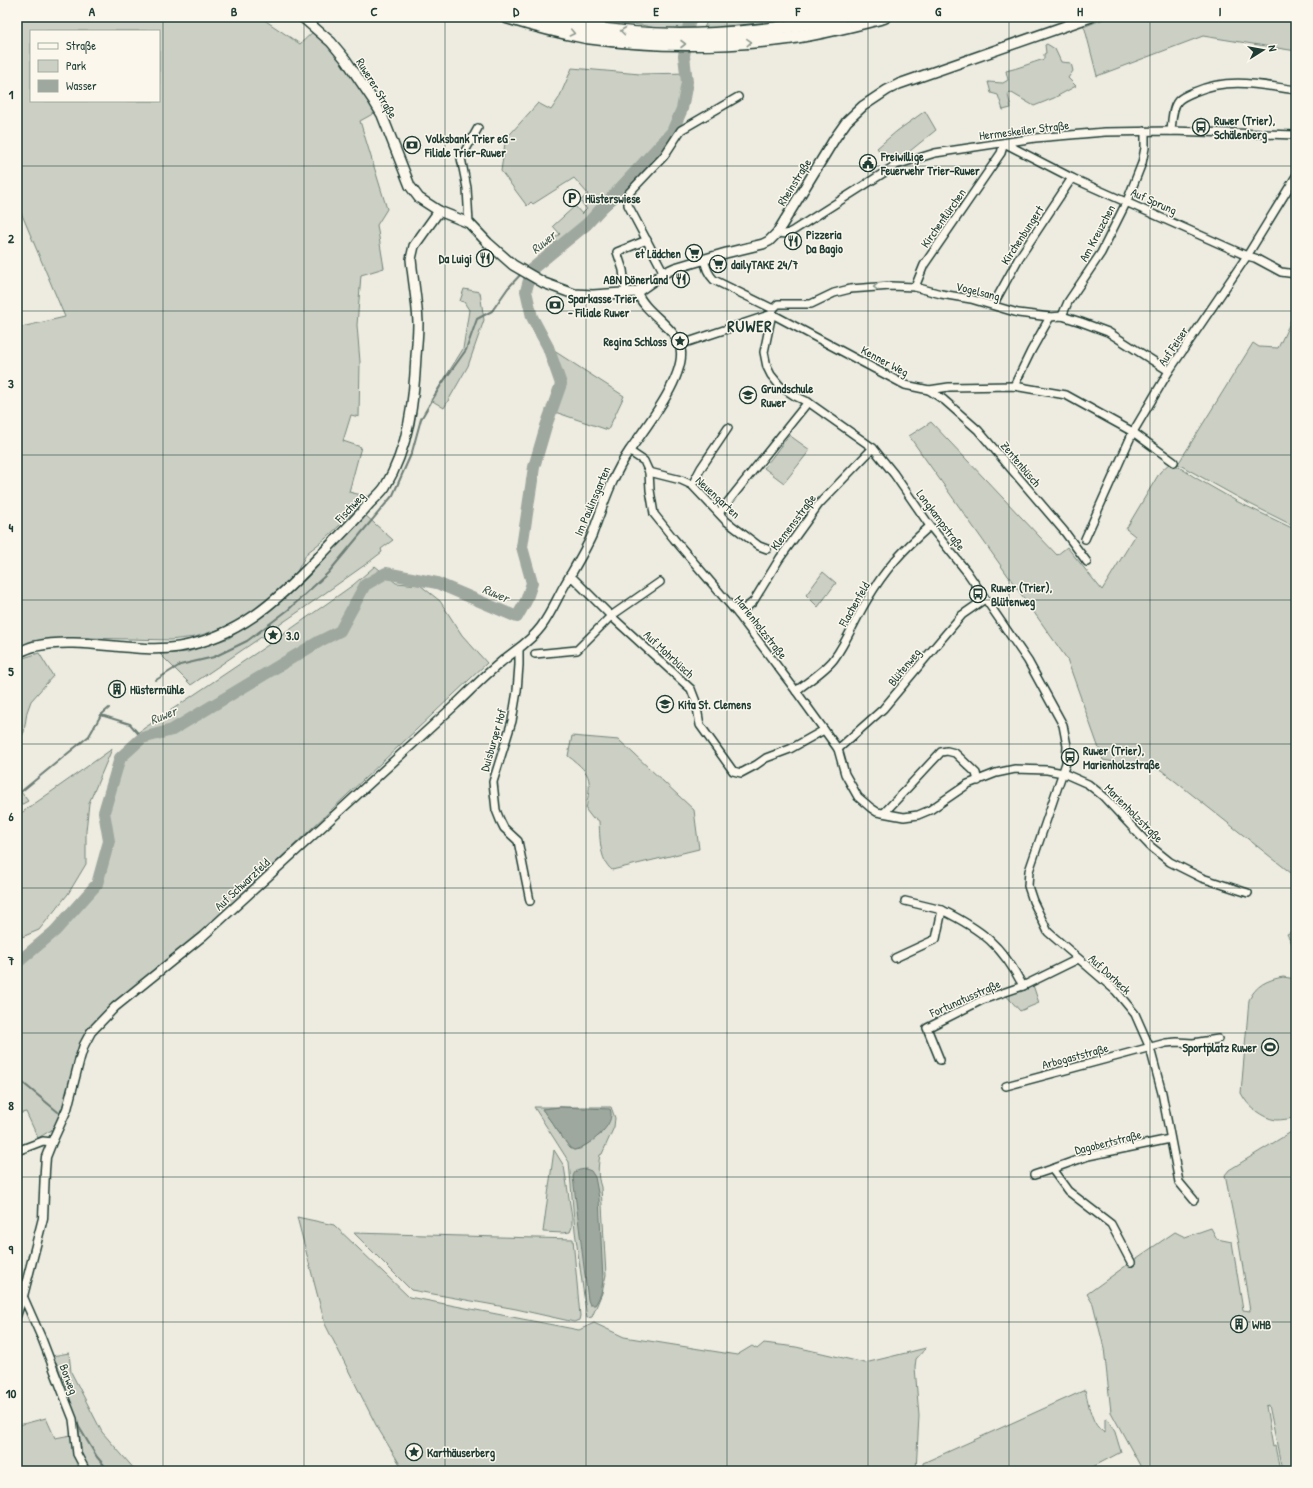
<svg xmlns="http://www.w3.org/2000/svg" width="1313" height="1488" viewBox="0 0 1313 1488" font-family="'Patrick Hand',sans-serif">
  <rect width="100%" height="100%" fill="#eeece1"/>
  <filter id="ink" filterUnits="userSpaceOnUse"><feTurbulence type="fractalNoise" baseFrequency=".025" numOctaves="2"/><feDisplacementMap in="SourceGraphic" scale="8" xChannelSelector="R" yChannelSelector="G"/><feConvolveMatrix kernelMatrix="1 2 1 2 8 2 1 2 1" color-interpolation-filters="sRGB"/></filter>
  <g filter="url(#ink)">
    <g fill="#cbcfc4" stroke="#75867c" fill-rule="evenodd">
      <path d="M17 17H260L300 44 316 29 331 42 378 111 360 121 387 209 377 225 384 268 361 275 357 325 360 362 359 417 351 415 343 441 361 447 349 492 370 497 325 539 307 553 295 575 277 593 248 616 220 629 195 637 170 640 86 638 51 640 17 653V328L65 317 17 203ZM31 31H159V101H31Z"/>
      <path d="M568 17H689L686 28 660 29 641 25 604 21H589Z"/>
      <path d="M709 17H818L734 28H704Z"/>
      <path d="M1109 17H1296V51L1203 36 1097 76 1085 29 1083 27Z"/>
      <path d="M1047 44 1055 49 1061 62 1071 63 1073 71 1068 78 1076 86 1054 98 1034 106 1010 92 1008 95 1011 108 1003 110 998 95 991 93 988 82 1003 83 1008 80 1006 71C1019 68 1031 63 1044 59V54L1046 53 1045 45Z"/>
      <path d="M572 68 640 74 689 73 690 91 686 110 674 133 663 149 620 199 560 251 552 240 560 234 553 226 575 206 582 214 587 209 580 201 588 194 574 178 533 204 531 202 527 206 501 171 505 143 503 142 538 103 551 110 559 98Z"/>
      <path d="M925 111 936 130 905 155 885 158 877 148 897 131Z"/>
      <path d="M464 289 480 292 484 320 468 366 444 408 431 400 463 349 469 310 464 302 460 301Z"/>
      <path d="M1296 306V527L1250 504 1178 464 1253 343 1259 347 1278 348 1289 325Z"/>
      <path d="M548 347 624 396 608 430 552 411 561 384Z"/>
      <path d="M931 422 1057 555 1067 547 1102 590 1135 536 1126 529 1160 472 1171 462 1196 478 1238 502 1296 530V877L1161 770 1103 760 1067 659 909 436Z"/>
      <path d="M789 435 810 450 784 483 764 468Z"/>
      <path d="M365 515 393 540 381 549 382 552 369 562 304 608 191 685 160 654 188 652 229 638 253 622 286 597 307 578Z"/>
      <path d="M375 566 396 583 420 585 440 601 462 635 487 663 204 930 99 1017 87 1029 76 1054 67 1093 55 1128 38 1138 26 1112 17 1114V963L55 931 97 884 109 841 104 812 120 758 142 738 137 733 271 643 353 585Z"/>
      <path d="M823 572 836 583 818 607 806 595Z"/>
      <path d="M39 653 53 676 31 701 27 712 24 732 17 745V660Z"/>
      <path d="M572 736 619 740 694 810 699 849 612 870C599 860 600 836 599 821L595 818 593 819 586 810C590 780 595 776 568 756Z"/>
      <path d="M112 749 89 803 86 831V864L68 894 39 930 22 937 17 894V816Z"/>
      <path d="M17 787 28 801 17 807Z"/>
      <path d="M1296 930V949H1295L1287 934Z"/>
      <path d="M1283 977 1296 979V1123L1293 1118C1288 1119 1282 1120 1276 1120 1262 1118 1247 1106 1241 1093L1249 1000C1256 985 1267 980 1283 977Z"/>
      <path d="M1032 982 1039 1003 1020 1011 1004 993Z"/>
      <path d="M534 1107H611L615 1118 614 1127 602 1154 600 1155C598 1166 597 1176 601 1187L606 1275 602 1293 592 1317 587 1318 575 1231 569 1162ZM560 1107 574 1108 601 1134 580 1149 574 1150 570 1148 542 1109Z"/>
      <path d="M1296 1129V1471H1281L1282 1470 1269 1405 1266 1406 1273 1447 1275 1446 1280 1471H1143L1111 1412 1104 1348 1093 1304 1087 1294 1131 1262 1175 1232 1185 1237 1211 1228 1217 1239 1232 1242 1243 1310 1250 1311 1239 1244 1225 1175 1229 1170Z"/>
      <path d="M554 1150 564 1166 572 1217V1227L570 1232 563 1233 543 1232Z"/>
      <path d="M297 1217 334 1225 409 1297 579 1330 594 1323 624 1337 737 1355 752 1346 757 1349 764 1343 796 1347 865 1363 926 1348 916 1359 915 1367 919 1416 916 1471H404L376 1425 325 1324Z"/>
      <path d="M354 1233 573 1239 580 1316 579 1320 574 1322 516 1309 411 1290Z"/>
      <path d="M69 1353 71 1372 102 1432 136 1471H90L82 1457 79 1431 76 1420 52 1356Z"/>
      <path d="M1085 1390C1089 1404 1091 1426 1105 1433V1419L1107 1418 1115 1432 1121 1452 1085 1471H923V1463Z"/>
      <path d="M46 1418 55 1438 71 1435 73 1453 82 1471H19L17 1457 19 1425Z"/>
    </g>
    <g fill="#9fa89f" stroke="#6c7d74">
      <path d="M560 1107 610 1109C617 1125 588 1147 574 1150L570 1148 542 1109Z"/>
      <path d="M586 1169 591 1171 595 1177 599 1198 603 1280 601 1294 597 1302 595 1305H590L588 1300 573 1177C574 1170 579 1170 586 1169Z"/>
    </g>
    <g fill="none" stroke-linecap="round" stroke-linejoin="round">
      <g stroke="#6c7d74" stroke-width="2">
        <path d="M156 680 180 665 214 657 247 641 288 610 328 573 393 495 412 452 421 419 441 385 466 350 477 319 492 311 508 288 521 274"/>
        <path d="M101 715 130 724 142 738"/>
        <path d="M17 795 89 736 101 715 109 708"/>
        <path d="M17 952 19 961"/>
        <path d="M17 1078 58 1112"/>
        <path d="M56 1363 79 1427 97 1457 109 1471"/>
      </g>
      <path stroke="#9fa89f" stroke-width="12" d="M17 963 55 931 97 884 109 841 104 812 120 758 142 738 172 730 320 641 340 631 365 585 386 573 437 583 517 617 526 601 532 583 522 547 534 467 546 426 561 384 548 347 532 317 526 291 532 269 587 224 672 132 682 109 687 82 684 56 689 23 692 17"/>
      <g stroke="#1f3d34" stroke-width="10">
        <g id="minor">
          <path d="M1171 131C1172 122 1172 108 1178 101 1182 97 1189 94 1194 92 1229 77 1260 85 1296 90"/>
          <path d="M469 223 467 188 461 158 478 128"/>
          <path d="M777 233 787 234 794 230 896 165 935 153 1035 138 1105 132 1171 131 1296 135"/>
          <path d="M704 259C706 268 708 274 714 280L773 309 764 352 767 367 771 375 780 386 795 396 808 402 873 448 894 474 930 526 967 572 1028 661 1063 725 1067 746 1066 763 1029 871 1028 886 1033 901 1048 932 1116 991 1135 1014 1150 1048 1162 1093 1179 1182 1194 1200"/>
          <path d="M664 273 628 205V194L664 156 681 130 738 97"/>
          <path d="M915 287 924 265 1001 153 1004 143 1072 178 1247 256 1255 258 1281 272 1296 274"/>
          <path d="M626 293 623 270 617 252 647 240"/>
          <path d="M993 305 1019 258 1072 178"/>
          <path d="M773 309 778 304H811L834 293 850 289 891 286 915 287 941 294 971 299 1018 313 1050 317 1062 316 1081 322 1108 332 1169 371"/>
          <path d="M772 314 905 385 929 390 949 387 1014 386 1066 395 1133 432 1174 462"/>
          <path d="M1062 316 1068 302 1101 253 1127 201 1142 163 1145 148V131"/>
          <path d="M679 345 772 314"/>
          <path d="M1014 386 1031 351 1050 317"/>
          <path d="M929 390 944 400 978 430 1064 531 1087 562"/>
          <path d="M629 451 644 461 649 472 650 490 654 514 674 539 738 614 796 691 838 749 845 774 858 797 871 808 877 812 904 817 918 815 930 810 968 784 996 773 1015 769 1047 770 1063 773 1088 784 1103 796 1150 846 1170 862 1202 878 1248 893"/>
          <path d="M649 472 681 480 692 485 726 521 759 546 767 549"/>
          <path d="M692 485 701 468 728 428"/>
          <path d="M719 513 808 402"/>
          <path d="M1085 539 1133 432 1169 371 1247 256 1296 176"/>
          <path d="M570 575 611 616 691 689 696 702 700 725 733 771 741 773 756 765 766 758 790 749 824 730"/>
          <path d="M738 614 753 602 780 558 819 504 873 448"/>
          <path d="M519 649V665L517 691 512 721 493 782 496 810 500 820 504 828 518 841 530 901"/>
          <path d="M535 654 577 650 611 616 660 582"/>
          <path d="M796 691C807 682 826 670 834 659 847 641 855 620 867 600 885 569 903 550 930 526"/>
          <path d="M838 749 883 709 939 642 962 615 985 599"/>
          <path d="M884 813 941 752 947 751 955 753 976 773 978 781"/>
          <path d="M905 901 942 910"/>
          <path d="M895 958 936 939 942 910C982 930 1002 945 1023 986"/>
          <path d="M940 1060 927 1028 982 1000 1023 986 1078 959"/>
          <path d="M1006 1086 1166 1043 1177 1042 1193 1043 1218 1039"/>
          <path d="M17 1151 43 1141 52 1142"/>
          <path d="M1034 1175 1052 1169"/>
          <path d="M1131 1262 1111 1224 1068 1191 1052 1169 1088 1156 1170 1139"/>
          <path d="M23 1296 42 1339 62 1391 73 1419 77 1454 86 1471"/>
          <path d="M17 1315 23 1296"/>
        </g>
      </g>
      <g stroke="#1f3d34" stroke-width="11">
        <path id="tertiary" d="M17 1294 23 1296 43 1218 45 1170 46 1157 52 1142 67 1109 80 1058 84 1045 91 1032 115 1007 203 936 454 706C469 692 484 676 500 663 514 651 530 642 541 627 550 615 556 601 563 588 573 570 584 553 592 535 603 505 612 476 630 450 646 427 683 380 681 352 679 328 645 314 637 292"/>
      </g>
      <g stroke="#1f3d34" stroke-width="12">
        <g id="secondary">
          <path d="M302 17 331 42 346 60 373 100 382 115 410 186 419 198 439 211 469 223 488 243 513 265 544 283 574 294 593 295 637 292 664 273 675 268 726 253 763 244 769 241 777 233 835 138 847 121 863 106 887 90 899 84 1091 17"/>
          <path d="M17 653C23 651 29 647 36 646 82 636 132 654 179 647 238 637 276 602 316 560 334 541 352 524 369 504 374 499 381 493 385 487 409 447 414 401 416 356 417 345 418 333 418 322 417 301 413 280 411 259L414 246 439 211"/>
        </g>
      </g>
      <g stroke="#1f3d34" stroke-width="15">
        <g id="motorway">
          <path d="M507 17C533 25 560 32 586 37 651 46 716 46 780 39 815 35 850 26 884 17"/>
          <path d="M546 17C560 20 574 24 588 27 667 42 762 34 840 17"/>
        </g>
      </g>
      <use href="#minor" stroke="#fbf7ec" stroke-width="7"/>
      <use href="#tertiary" stroke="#fbf7ec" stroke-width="8"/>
      <use href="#secondary" stroke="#fbf7ec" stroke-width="9"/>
      <use href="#motorway" stroke="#fbf7ec" stroke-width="12"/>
    </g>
    <defs><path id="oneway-chevron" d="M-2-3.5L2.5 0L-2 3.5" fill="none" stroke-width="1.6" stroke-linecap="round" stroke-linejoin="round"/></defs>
    <g stroke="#8d9a90">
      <use href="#oneway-chevron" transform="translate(623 31) rotate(-173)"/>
      <use href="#oneway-chevron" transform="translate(572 33) rotate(13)"/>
      <use href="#oneway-chevron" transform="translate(749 42) rotate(-4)"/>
      <use href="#oneway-chevron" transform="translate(683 44)"/>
      <use href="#oneway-chevron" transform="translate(876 287) rotate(176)"/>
    </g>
  </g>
  <path fill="none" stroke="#1f3d34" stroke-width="1" stroke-opacity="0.55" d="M163 17V1471M304 17V1471M445 17V1471M586 17V1471M727 17V1471M868 17V1471M1009 17V1471M1150 17V1471M17 166H1296M17 311H1296M17 455H1296M17 600H1296M17 744H1296M17 888H1296M17 1033H1296M17 1177H1296M17 1322H1296"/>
  <defs>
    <g id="bus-ring" transform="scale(0.9)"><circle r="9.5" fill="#fbf7ec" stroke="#1f3d34" stroke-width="1.5"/><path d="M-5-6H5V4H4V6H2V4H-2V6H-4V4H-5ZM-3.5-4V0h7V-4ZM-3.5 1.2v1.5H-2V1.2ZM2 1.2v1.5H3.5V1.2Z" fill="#1f3d34"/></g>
    <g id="bank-ring" transform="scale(0.9)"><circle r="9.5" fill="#fbf7ec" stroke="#1f3d34" stroke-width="1.5"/><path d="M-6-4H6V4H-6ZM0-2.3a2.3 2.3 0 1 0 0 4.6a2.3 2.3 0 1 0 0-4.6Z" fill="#1f3d34"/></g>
    <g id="civic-ring" transform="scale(0.9)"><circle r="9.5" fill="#fbf7ec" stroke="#1f3d34" stroke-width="1.5"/><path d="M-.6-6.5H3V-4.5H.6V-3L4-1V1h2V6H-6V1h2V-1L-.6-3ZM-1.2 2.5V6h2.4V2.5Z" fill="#1f3d34"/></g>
    <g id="parking-ring" transform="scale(0.9)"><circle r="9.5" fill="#fbf7ec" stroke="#1f3d34" stroke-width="1.5"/><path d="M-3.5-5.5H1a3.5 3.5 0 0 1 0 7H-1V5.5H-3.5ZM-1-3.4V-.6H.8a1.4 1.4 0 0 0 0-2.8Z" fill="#1f3d34"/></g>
    <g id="restaurant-ring" transform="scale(0.9)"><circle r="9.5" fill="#fbf7ec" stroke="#1f3d34" stroke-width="1.5"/><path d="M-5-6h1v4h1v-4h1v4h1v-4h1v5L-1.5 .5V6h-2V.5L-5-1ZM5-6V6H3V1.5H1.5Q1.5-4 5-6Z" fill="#1f3d34"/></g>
    <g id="supermarket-ring" transform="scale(0.9)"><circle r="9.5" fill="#fbf7ec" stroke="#1f3d34" stroke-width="1.5"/><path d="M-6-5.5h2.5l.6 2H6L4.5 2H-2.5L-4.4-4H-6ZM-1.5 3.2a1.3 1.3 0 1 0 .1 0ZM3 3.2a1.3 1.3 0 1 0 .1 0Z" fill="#1f3d34"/></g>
    <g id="sight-ring" transform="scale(0.9)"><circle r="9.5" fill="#fbf7ec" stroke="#1f3d34" stroke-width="1.5"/><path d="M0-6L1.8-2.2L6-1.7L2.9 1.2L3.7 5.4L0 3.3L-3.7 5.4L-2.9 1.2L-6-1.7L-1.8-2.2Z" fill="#1f3d34"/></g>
    <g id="school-ring" transform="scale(0.9)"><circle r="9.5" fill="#fbf7ec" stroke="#1f3d34" stroke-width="1.5"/><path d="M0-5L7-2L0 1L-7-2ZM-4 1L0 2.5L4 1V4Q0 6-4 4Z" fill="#1f3d34"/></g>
    <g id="building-ring" transform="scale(0.9)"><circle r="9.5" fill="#fbf7ec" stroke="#1f3d34" stroke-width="1.5"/><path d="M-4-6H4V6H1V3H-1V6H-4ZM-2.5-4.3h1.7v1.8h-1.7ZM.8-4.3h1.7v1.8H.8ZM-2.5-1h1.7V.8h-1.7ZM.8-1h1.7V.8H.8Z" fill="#1f3d34"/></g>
    <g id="stadium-ring" transform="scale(0.9)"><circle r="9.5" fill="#fbf7ec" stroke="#1f3d34" stroke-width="1.5"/><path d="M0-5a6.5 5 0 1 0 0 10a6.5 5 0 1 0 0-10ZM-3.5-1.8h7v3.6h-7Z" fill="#1f3d34"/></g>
  </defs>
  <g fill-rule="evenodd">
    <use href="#bus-ring" x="1201" y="127"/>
    <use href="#bank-ring" x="412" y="145"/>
    <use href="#civic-ring" x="868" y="163"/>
    <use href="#parking-ring" x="572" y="198"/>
    <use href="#restaurant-ring" x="793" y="241"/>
    <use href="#supermarket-ring" x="694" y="253"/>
    <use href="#restaurant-ring" x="485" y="258"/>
    <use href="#supermarket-ring" x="718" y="264"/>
    <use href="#restaurant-ring" x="681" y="279"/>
    <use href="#bank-ring" x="555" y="305"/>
    <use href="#sight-ring" x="680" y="341"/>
    <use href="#school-ring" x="748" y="395"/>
    <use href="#bus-ring" x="978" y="594"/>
    <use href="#sight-ring" x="273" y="635"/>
    <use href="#building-ring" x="117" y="689"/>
    <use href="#school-ring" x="665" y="704"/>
    <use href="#bus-ring" x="1070" y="757"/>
    <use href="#stadium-ring" x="1270" y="1047"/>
    <use href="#building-ring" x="1239" y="1324"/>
    <use href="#sight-ring" x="414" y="1452"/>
  </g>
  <g text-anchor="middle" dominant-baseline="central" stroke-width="3" stroke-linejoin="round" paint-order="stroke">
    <g font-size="12" fill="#1f3d34" stroke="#fbf7ec">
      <text transform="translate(377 88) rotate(59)">Ruwerer Straße</text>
      <text transform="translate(1024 130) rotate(-7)">Hermeskeiler Straße</text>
      <text transform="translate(794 182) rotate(-58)">Rheinstraße</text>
      <text transform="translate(1154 201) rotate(24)">Auf Sprung</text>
      <text transform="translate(943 218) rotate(-55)">Kirchenflürchen</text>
      <text transform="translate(1097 233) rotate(-62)">Am Kreuzchen</text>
      <text transform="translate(1022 235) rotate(-57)">Kirchenbungert</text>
      <text transform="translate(978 291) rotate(14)">Vogelsang</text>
      <text transform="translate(1173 346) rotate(-56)">Auf Feiser</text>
      <text transform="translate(885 361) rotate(28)">Kenner Weg</text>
      <text transform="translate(1021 464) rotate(50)">Zentenbüsch</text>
      <text transform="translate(718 497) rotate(43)">Neuengarten</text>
      <text transform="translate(592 501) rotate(-67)">Im Paulinsgarten</text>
      <text transform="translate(350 507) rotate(-47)">Fischweg</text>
      <text transform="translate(941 520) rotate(53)">Longkampstraße</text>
      <text transform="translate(793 522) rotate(-53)">Klemensstraße</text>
      <text transform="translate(854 604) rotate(-60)">Flachenfeld</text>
      <text transform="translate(761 627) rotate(52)">Marienholzstraße</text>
      <text transform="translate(669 654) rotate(43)">Auf Mohrbüsch</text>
      <text transform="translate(904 667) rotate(-51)">Blütenweg</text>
      <text transform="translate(493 740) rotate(-74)">Duisburger Hof</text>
      <text transform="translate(1134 813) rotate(45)">Marienholzstraße</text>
      <text transform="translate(242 884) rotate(-43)">Auf Schwarzfeld</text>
      <text transform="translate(1110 974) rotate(43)">Auf Dorheck</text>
      <text transform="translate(965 998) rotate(-24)">Fortunatusstraße</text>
      <text transform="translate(1075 1056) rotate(-15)">Arbogaststraße</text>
      <text transform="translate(1108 1142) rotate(-14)">Dagobertstraße</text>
      <text transform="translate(69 1379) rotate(69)">Borweg</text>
    </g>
    <g font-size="12" font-weight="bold" fill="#1f3d34" stroke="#fbf7ec" text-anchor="start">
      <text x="1214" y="120">Ruwer (Trier),<tspan x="1214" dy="14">Schälenberg</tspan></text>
      <text x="425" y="138">Volksbank Trier eG -<tspan x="425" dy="14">Filiale Trier-Ruwer</tspan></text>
      <text x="881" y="156">Freiwillige<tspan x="881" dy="14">Feuerwehr Trier-Ruwer</tspan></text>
      <text x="585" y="198">Hüsterswiese</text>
      <text x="806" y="234">Pizzeria<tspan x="806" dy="14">Da Bagio</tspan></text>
      <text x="681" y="253" text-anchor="end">et Lädchen</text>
      <text x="472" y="258" text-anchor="end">Da Luigi</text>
      <text x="731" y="264">dailyTAKE 24/7</text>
      <text x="668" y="279" text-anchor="end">ABN Dönerland</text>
      <text x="568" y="298">Sparkasse Trier<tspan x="568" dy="14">- Filiale Ruwer</tspan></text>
      <text x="667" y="341" text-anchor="end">Regina Schloss</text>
      <text x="761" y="388">Grundschule<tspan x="761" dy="14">Ruwer</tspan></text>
      <text x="991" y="587">Ruwer (Trier),<tspan x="991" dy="14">Blütenweg</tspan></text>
      <text x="286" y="635">3.0</text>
      <text x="130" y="689">Hüstermühle</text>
      <text x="678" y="704">Kita St. Clemens</text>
      <text x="1083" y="750">Ruwer (Trier),<tspan x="1083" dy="14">Marienholzstraße</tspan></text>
      <text x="1257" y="1047" text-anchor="end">Sportplatz Ruwer</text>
      <text x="1252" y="1324">WHB</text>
      <text x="427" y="1452">Karthäuserberg</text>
    </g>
    <g font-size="13" font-style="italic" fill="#455d54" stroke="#fbf7ec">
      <text transform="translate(543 242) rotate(-39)">Ruwer</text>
      <text transform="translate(496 593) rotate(23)">Ruwer</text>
      <text transform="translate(163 715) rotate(-22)">Ruwer</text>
    </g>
    <g font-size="16" font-weight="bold" letter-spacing="1" fill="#1f3d34" stroke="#fbf7ec">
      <text x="750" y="326">RUWER</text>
    </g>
  </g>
  <rect width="1313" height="1488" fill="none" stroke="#fbf7ec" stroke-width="44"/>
  <rect x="30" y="30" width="130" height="72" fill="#fbf7ec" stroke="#a3ada2"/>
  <rect x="38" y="43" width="20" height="6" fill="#fbf7ec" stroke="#a3ada2"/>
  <text x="66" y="50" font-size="12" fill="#1f3d34">Straße</text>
  <rect x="38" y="60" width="20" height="12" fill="#cbcfc4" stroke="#a3ada2"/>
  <text x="66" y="70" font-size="12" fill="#1f3d34">Park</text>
  <rect x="38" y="80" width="20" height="12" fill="#9fa89f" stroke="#a3ada2"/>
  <text x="66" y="90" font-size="12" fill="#1f3d34">Wasser</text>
  <g transform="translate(1263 50) rotate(79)" stroke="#fbf7ec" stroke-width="3" paint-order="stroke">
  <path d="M0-3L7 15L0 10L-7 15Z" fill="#1f3d34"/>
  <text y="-6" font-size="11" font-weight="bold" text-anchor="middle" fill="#1f3d34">N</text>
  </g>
  <rect x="22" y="22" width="1269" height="1444" fill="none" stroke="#1f3d34" stroke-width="1.5"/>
  <g font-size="13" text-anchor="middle" font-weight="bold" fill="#1f3d34">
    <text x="92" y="16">A</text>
    <text x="234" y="16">B</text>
    <text x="374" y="16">C</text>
    <text x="516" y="16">D</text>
    <text x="656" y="16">E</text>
    <text x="798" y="16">F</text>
    <text x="938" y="16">G</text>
    <text x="1080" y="16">H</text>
    <text x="1220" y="16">I</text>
    <text x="11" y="99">1</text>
    <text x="11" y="243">2</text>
    <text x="11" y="388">3</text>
    <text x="11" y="532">4</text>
    <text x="11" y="676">5</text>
    <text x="11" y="821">6</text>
    <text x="11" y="965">7</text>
    <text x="11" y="1110">8</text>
    <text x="11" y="1254">9</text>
    <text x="11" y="1398">10</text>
  </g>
</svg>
